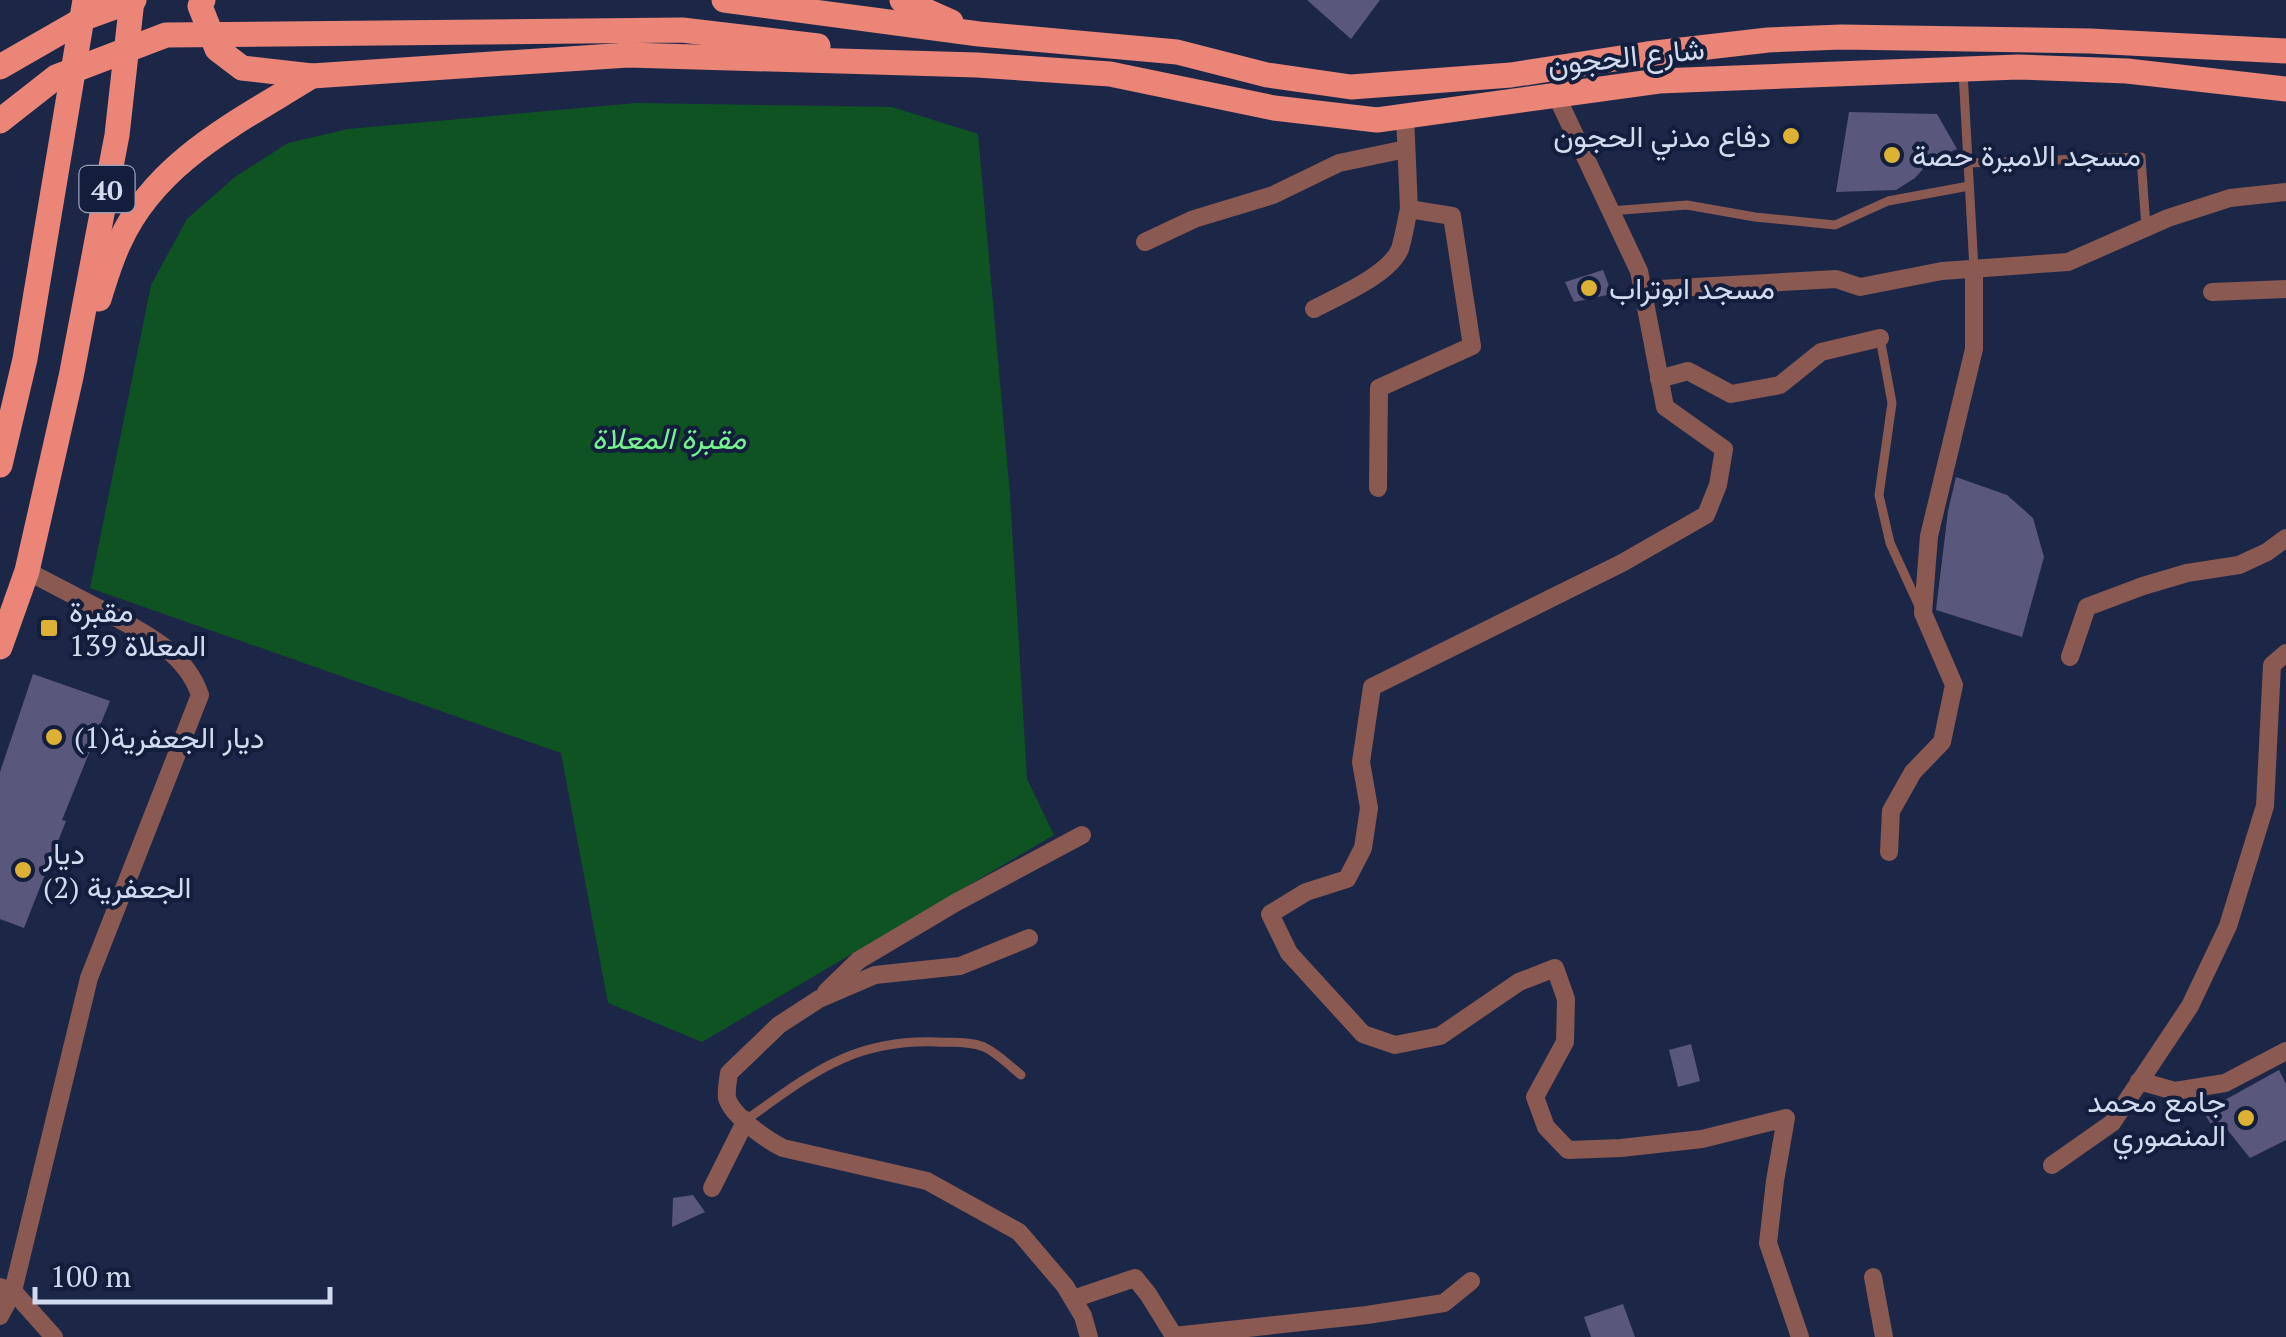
<svg xmlns="http://www.w3.org/2000/svg" width="2286" height="1337" viewBox="0 0 2286 1337" font-family="'PT Serif',Vazirmatn,serif">
  <rect width="100%" height="100%" fill="#1c2747"/>
  <path fill="#0f5323" d="M636 103 892 107 978 134 1010 495 1027 779 1054 835 702 1042 608 1003 561 753 90 588 151 285 187 219 235 177 288 143 348 129Z"/>
  <g fill="#5a577d">
    <path d="M1307 0H1380L1351 39Z"/>
    <path d="M1849 112 1937 114 1957 149 1931 160 1915 178 1896 190 1836 192Z"/>
    <path d="M1603 270 1612 294 1574 302 1565 282Z"/>
    <path d="M1956 477 2007 495 2033 518 2044 557 2022 637 1936 610 1948 511Z"/>
    <path d="M33 674 110 701 62 820 66 821 24 928 0 919V772Z"/>
    <path d="M1691 1044 1700 1081 1678 1087 1669 1050Z"/>
    <path d="M2279 1070 2286 1084V1140L2250 1158 2222 1123 2211 1124 2203 1112Z"/>
    <path d="M693 1195 705 1212 672 1227 673 1198Z"/>
    <path d="M1623 1304 1635 1337H1591L1584 1317Z"/>
  </g>
  <g fill="none" stroke-linecap="round" stroke-linejoin="round">
    <g stroke="#8a5952" stroke-width="9">
      <path d="M1963 72 1974 269"/>
      <path d="M1968 163 2141 157 2146 228"/>
      <path d="M1610 211 1687 205 1755 217 1835 225 1888 201 1969 186"/>
      <path d="M1880 338 1892 403 1879 495 1890 543 1919 606"/>
      <path d="M746 1120C811 1074 852 1039 937 1042 953 1043 969 1041 984 1047 997 1053 1010 1066 1021 1075"/>
    </g>
    <g stroke="#8a5952" stroke-width="18">
      <path d="M1556 95 1639 271 1665 407 1724 449 1718 485 1706 515 1622 563 1372 687 1361 762 1369 808 1363 848 1347 879 1306 892 1270 914 1289 953 1363 1034 1395 1045 1440 1036 1519 982 1555 968 1566 999 1565 1042 1535 1097 1546 1127 1568 1150 1621 1148 1702 1139 1786 1118 1775 1181 1768 1243 1800 1337"/>
      <path d="M1145 242 1194 219 1273 195 1339 163 1406 149"/>
      <path d="M1642 290 1836 279 1860 287 1942 271 2068 262 2168 218 2230 198 2286 192"/>
      <path d="M2212 292 2286 289"/>
      <path d="M1314 309C1338 296 1389 275 1400 249 1404 236 1406 221 1409 209"/>
      <path d="M1659 379 1688 371 1731 394 1780 385 1821 352 1880 338"/>
      <path d="M1378 488 1379 388 1472 346 1452 216 1409 209 1405 116"/>
      <path d="M2070 657 2087 607 2143 586 2187 573 2239 565 2267 552 2286 538"/>
      <path d="M1889 852 1891 811 1913 772 1942 742 1954 685 1923 613 1929 536 1974 349V269"/>
      <path d="M1029 938 960 966 875 975 819 999 779 1025 729 1073C728 1080 726 1091 727 1098 732 1116 767 1140 783 1148L927 1181 1019 1232 1065 1286 1083 1316 1089 1337"/>
      <path d="M826 992 859 960 955 903 1082 835"/>
      <path d="M2139 1081 2175 1091 2225 1083 2286 1051"/>
      <path d="M2052 1165 2112 1123 2190 1006 2228 926 2265 806 2272 665 2286 653"/>
      <path d="M712 1188 746 1120"/>
      <path d="M1873 1277 1884 1337"/>
      <path d="M0 1287 13 1291 54 1337"/>
      <path d="M1073 1299 1135 1278 1148 1294 1174 1336 1367 1315 1444 1303 1471 1281"/>
      <path d="M0 1316 13 1291 89 978 200 695C185 649 135 628 96 607 73 595 50 583 27 571"/>
    </g>
    <g stroke="#ea8578" stroke-width="25">
      <path d="M203 0 200 6 217 49 242 68 312 76 628 55 977 65 1110 74 1274 108 1377 120 1659 81 2018 67 2127 71 2286 89"/>
      <path d="M724 0 979 34 1177 52 1267 75 1351 87 1511 75 1647 54 1768 40 1841 37 2090 41 2286 51"/>
      <path d="M902 0 951 22"/>
      <path d="M0 67 87 17 134 0"/>
      <path d="M0 121 56 77 166 35 682 30 818 46"/>
      <path d="M99 299C105 280 111 259 120 241 157 160 240 121 312 76"/>
      <path d="M0 465 25 359 85 0"/>
      <path d="M0 647 27 571 71 377 117 135 132 0"/>
    </g>
  </g>
  <g fill="#ddb133" stroke="#131d3c" stroke-width="4">
    <circle cx="1791" cy="136" r="10"/>
    <circle cx="1892" cy="155" r="10"/>
    <circle cx="1589" cy="288" r="10"/>
    <rect x="39" y="618" width="20" height="20" rx="5"/>
    <circle cx="54" cy="737" r="10"/>
    <circle cx="23" cy="870" r="10"/>
    <circle cx="2246" cy="1118" r="10"/>
  </g>
  <g text-anchor="middle" dominant-baseline="central" stroke-width="8" stroke-linejoin="round" paint-order="stroke">
    <rect fill="#131d3c" stroke="#98a1b9" stroke-width="2.5" x="79.5" y="166" width="55" height="46" rx="8"/>
    <g font-size="28" font-weight="bold" fill="#d1daef">
      <text x="107" y="189">40</text>
    </g>
    <g font-size="30" fill="#d1daef" stroke="#131d3c">
      <text transform="translate(1626 56) rotate(-6)">شارع الحجون</text>
    </g>
    <g font-size="30" fill="#d1daef" stroke="#131d3c" text-anchor="start">
      <text x="1771" y="136" text-anchor="end">دفاع مدني الحجون</text>
      <text x="1912" y="155">مسجد الاميرة حصة</text>
      <text x="1609" y="288">مسجد ابوتراب</text>
      <text x="69" y="611">مقبرة<tspan x="69" dy="34">المعلاة 139</tspan></text>
      <text x="74" y="737">ديار الجعفرية(1)</text>
      <text x="43" y="853">ديار<tspan x="43" dy="34">الجعفرية (2)</tspan></text>
      <text x="2226" y="1101" text-anchor="end">جامع محمد<tspan x="2226" dy="34">المنصوري</tspan></text>
    </g>
    <g font-size="30" font-style="italic" fill="#75f38f" stroke="#131d3c">
      <text x="669" y="438">مقبرة المعلاة</text>
    </g>
  </g>
  <path d="M35 1287v15h295v-15" fill="none" stroke="#d1daef" stroke-width="5"/>
  <text x="50" y="1287" font-size="30" fill="#d1daef" stroke="#131d3c" stroke-width="8" paint-order="stroke">100 m</text>
</svg>
